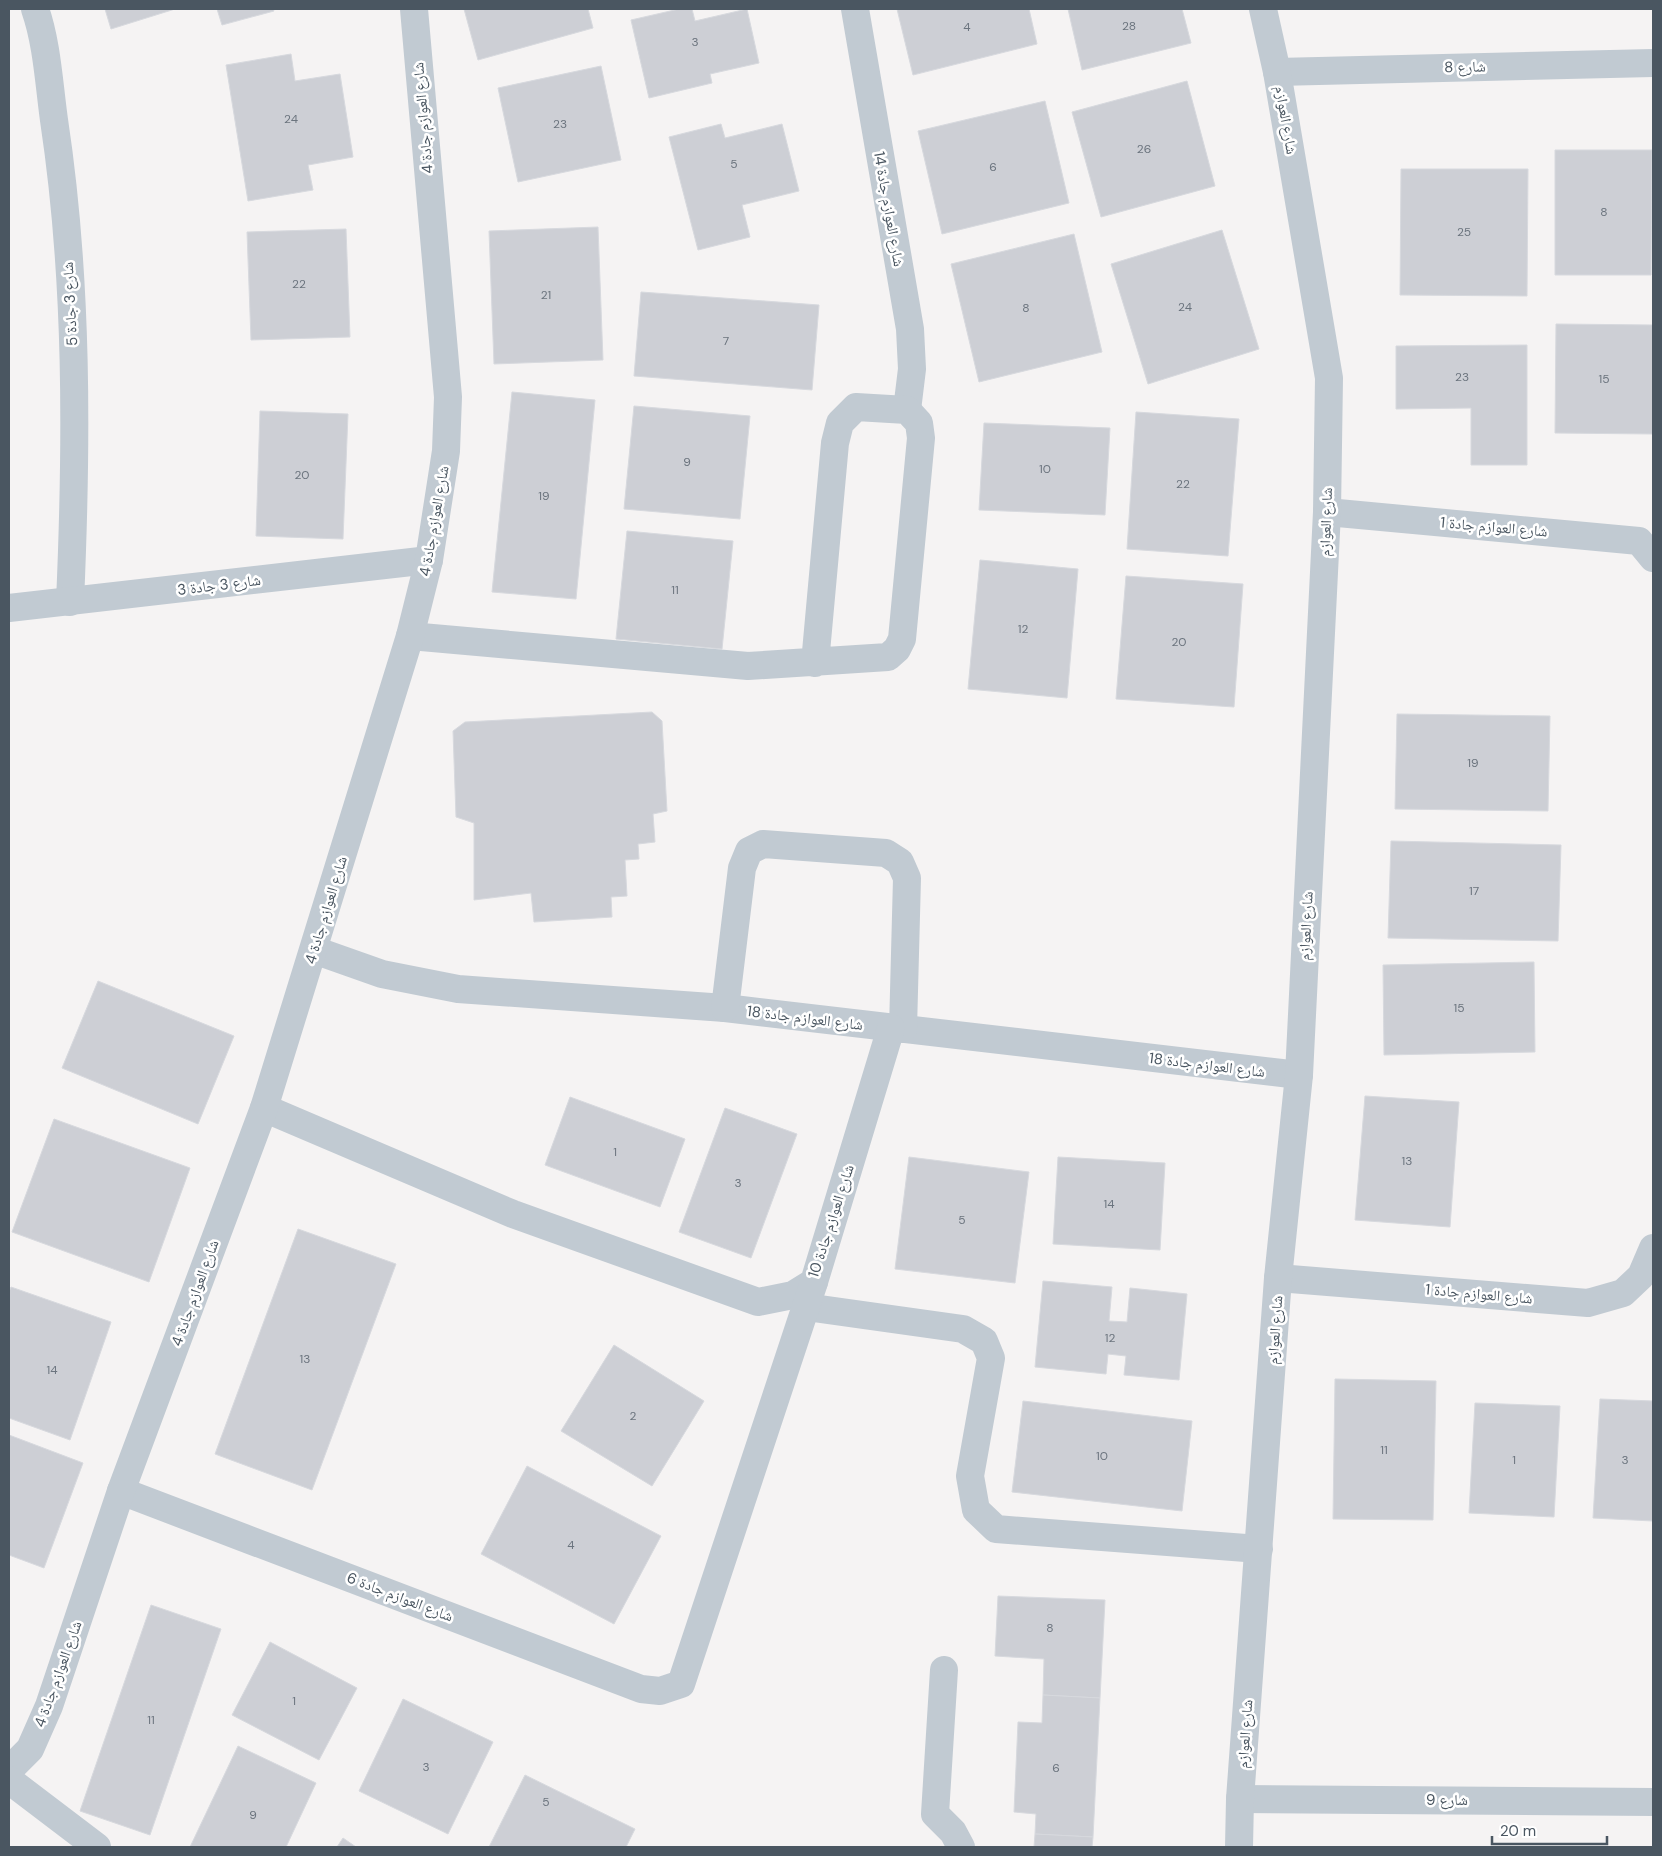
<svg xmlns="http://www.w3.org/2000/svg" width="1662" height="1856" viewBox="0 0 1662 1856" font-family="'DM Sans','Noto Naskh Arabic',sans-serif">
  <rect width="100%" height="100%" fill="#f5f3f3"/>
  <g fill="#cdcfd5" stroke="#d7d9de">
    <path d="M105 9H175L111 29Z"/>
    <path d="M217 9H273L274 11 222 25Z"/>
    <path d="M464 9H588L593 28 478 60Z"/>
    <path d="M679 9H692L695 21 747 9 759 63 710 74 712 83 649 98 631 20Z"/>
    <path d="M897 9H1029L1037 44 913 75Z"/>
    <path d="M1068 9H1182L1191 43 1082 70Z"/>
    <path d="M291 54 295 81 340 74 353 157 308 165 313 190 248 201 226 65Z"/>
    <path d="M601 66 621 160 518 182 498 88Z"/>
    <path d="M1187 81 1215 186 1101 217 1072 112Z"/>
    <path d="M1045 101 1069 203 942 234 918 131Z"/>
    <path d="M721 124 725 138 782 124 799 191 742 205 750 237 698 250 669 137Z"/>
    <path d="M1555 150H1652L1651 275H1555Z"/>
    <path d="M1401 169H1528L1527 296 1400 295Z"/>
    <path d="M598 227 603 360 494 364 489 231Z"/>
    <path d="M346 229 350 337 251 340 247 232Z"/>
    <path d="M1222 230 1259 349 1148 384 1111 264Z"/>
    <path d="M1074 234 1102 352 979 382 951 264Z"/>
    <path d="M641 292 819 305 812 390 634 376Z"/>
    <path d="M1556 324 1653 325V434L1555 433Z"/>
    <path d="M1527 345V465H1471V408L1396 409V346Z"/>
    <path d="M512 392 595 400 576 599 492 592Z"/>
    <path d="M634 406 750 416 740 519 624 509Z"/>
    <path d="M260 411 348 414 343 539 256 536Z"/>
    <path d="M1136 412 1239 419 1228 556 1127 549Z"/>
    <path d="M984 423 1110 428 1105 515 979 510Z"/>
    <path d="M627 531 733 541 722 649 616 639Z"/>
    <path d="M980 560 1078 569 1067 698 968 689Z"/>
    <path d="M1126 576 1243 584 1234 707 1116 699Z"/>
    <path d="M652 712 662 721 667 811 653 814 655 842 638 844 639 859 625 860 627 896 611 897 612 917 534 922 531 893 474 900V823L456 817 453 731 465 722Z"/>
    <path d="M1397 714 1550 716 1548 811 1395 809Z"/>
    <path d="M1391 841 1561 845 1558 941 1388 938Z"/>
    <path d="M1534 962 1535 1052 1384 1055 1383 965Z"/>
    <path d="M98 981 234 1036 198 1124 62 1068Z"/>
    <path d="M1365 1096 1459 1102 1450 1227 1355 1220Z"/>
    <path d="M570 1097 685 1139 660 1207 545 1165Z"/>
    <path d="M725 1108 797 1134 751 1258 679 1232Z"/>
    <path d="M54 1119 190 1168 149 1282 12 1232Z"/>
    <path d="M909 1157 1029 1172 1015 1283 895 1269Z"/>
    <path d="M1058 1157 1165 1163 1160 1250 1053 1244Z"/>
    <path d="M298 1229 396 1264 312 1490 215 1454Z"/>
    <path d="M1043 1281 1112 1287 1109 1321 1127 1322 1130 1288 1187 1294 1179 1380 1124 1375 1126 1356 1108 1354 1106 1374 1035 1367Z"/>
    <path d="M11 1287 111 1322 70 1440 9 1418V1292Z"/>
    <path d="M614 1345 704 1401 652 1486 561 1431Z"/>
    <path d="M1335 1379 1436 1381 1433 1520 1333 1519Z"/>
    <path d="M1600 1399 1653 1401V1521L1593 1518Z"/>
    <path d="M1023 1401 1192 1421 1182 1511 1012 1492Z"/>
    <path d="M1475 1403 1560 1406 1554 1517 1469 1513Z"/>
    <path d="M9 1435 83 1463 44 1568 9 1555Z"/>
    <path d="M527 1466 661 1536 614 1624 481 1554Z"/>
    <path d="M998 1596 1105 1600 1100 1698 1043 1695 1044 1659 995 1656Z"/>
    <path d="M151 1605 221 1629 150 1835 80 1811Z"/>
    <path d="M270 1642 357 1688 319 1760 232 1715Z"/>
    <path d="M1043 1695 1100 1698 1093 1837 1035 1834 1036 1814 1014 1812 1018 1722 1042 1723Z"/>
    <path d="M403 1699 493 1742 448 1834 359 1791Z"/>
    <path d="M238 1746 316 1783 286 1847H190Z"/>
    <path d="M525 1775 635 1829 626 1847H489Z"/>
    <path d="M1035 1834 1093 1837 1092 1847H1034Z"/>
    <path d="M343 1838 356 1847H337Z"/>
  </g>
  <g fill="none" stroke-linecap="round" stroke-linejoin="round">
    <g stroke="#c1cad2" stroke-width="28">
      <path d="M35 9C47 43 49 84 54 120 78 279 77 442 70 602"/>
      <path d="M855 9 910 329 912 369 907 410"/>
      <path d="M1277 72 1653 63"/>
      <path d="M1327 512 1639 541 1653 558"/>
      <path d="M9 608 429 560"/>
      <path d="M410 636 748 666 888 657 897 649 902 639 921 438 919 423 907 410 856 407 840 423 835 443 815 663"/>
      <path d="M314 950 382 974 458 989 725 1008 1299 1075"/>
      <path d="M725 1008 742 868 749 851 763 844 886 853 900 862 907 878 903 1029"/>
      <path d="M264 1108 513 1214 758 1302 793 1295 814 1282 891 1028"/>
      <path d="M1278 1278 1588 1303 1623 1293 1641 1276 1653 1248"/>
      <path d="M806 1307 963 1329 984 1341 991 1358 970 1476 976 1510 996 1529 1259 1549"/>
      <path d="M121 1491 641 1689 660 1691 681 1684 814 1282"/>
      <path d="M944 1670 935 1814 953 1832 961 1847"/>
      <path d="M9 1770 30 1749 49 1706 121 1491 264 1108 410 636 429 560 446 451 448 397 414 9"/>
      <path d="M9 1780 97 1847"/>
      <path d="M1240 1799 1653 1802"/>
      <path d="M1239 1847 1240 1799 1278 1278 1299 1075 1327 512 1329 378 1277 72 1263 9"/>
    </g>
  </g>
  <g text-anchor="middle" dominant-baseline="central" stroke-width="5" stroke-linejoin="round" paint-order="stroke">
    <g font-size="12" fill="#6b747e">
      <text x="1129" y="26">28</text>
      <text x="967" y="27">4</text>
      <text x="695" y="42">3</text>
      <text x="291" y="119">24</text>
      <text x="560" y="124">23</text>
      <text x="1144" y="149">26</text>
      <text x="734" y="164">5</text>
      <text x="993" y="167">6</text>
      <text x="1604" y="212">8</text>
      <text x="1464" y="232">25</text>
      <text x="299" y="284">22</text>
      <text x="546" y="295">21</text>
      <text x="1185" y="307">24</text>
      <text x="1026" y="308">8</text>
      <text x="726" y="341">7</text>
      <text x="1462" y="377">23</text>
      <text x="1604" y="379">15</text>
      <text x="687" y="462">9</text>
      <text x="1045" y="469">10</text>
      <text x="302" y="475">20</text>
      <text x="1183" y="484">22</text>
      <text x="544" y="496">19</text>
      <text x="675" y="590">11</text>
      <text x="1023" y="629">12</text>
      <text x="1179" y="642">20</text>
      <text x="1473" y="763">19</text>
      <text x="1474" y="891">17</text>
      <text x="1459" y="1008">15</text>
      <text x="615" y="1152">1</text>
      <text x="1407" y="1161">13</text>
      <text x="738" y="1183">3</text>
      <text x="1109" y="1204">14</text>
      <text x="962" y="1220">5</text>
      <text x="1110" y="1338">12</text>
      <text x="305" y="1359">13</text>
      <text x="52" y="1370">14</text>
      <text x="633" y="1416">2</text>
      <text x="1384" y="1450">11</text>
      <text x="1102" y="1456">10</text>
      <text x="1514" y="1460">1</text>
      <text x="1625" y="1460">3</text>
      <text x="571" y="1545">4</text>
      <text x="1050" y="1628">8</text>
      <text x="294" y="1701">1</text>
      <text x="151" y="1720">11</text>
      <text x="426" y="1767">3</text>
      <text x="1056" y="1768">6</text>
      <text x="546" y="1802">5</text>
      <text x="253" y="1815">9</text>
    </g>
    <g font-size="15" fill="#4a5661" stroke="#fff">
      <text transform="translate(1465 67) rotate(-1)">شارع 8</text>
      <text transform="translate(423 118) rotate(-95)">شارع العوازم جادة 4</text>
      <text transform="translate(1286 120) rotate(80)">شارع العوازم</text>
      <text transform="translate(889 209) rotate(80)">شارع العوازم جادة 14</text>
      <text transform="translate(70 304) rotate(-93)">شارع 3 جادة 5</text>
      <text transform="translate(434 521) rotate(-80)">شارع العوازم جادة 4</text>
      <text transform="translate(1326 522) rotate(-88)">شارع العوازم</text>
      <text transform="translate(1494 527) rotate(5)">شارع العوازم جادة 1</text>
      <text transform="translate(219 585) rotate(-7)">شارع 3 جادة 3</text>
      <text transform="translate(326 910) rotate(-73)">شارع العوازم جادة 4</text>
      <text transform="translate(1306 926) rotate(-87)">شارع العوازم</text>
      <text transform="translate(805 1018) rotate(7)">شارع العوازم جادة 18</text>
      <text transform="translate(1207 1065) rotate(7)">شارع العوازم جادة 18</text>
      <text transform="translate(831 1221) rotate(-72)">شارع العوازم جادة 10</text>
      <text transform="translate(195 1293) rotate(-70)">شارع العوازم جادة 4</text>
      <text transform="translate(1479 1294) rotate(5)">شارع العوازم جادة 1</text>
      <text transform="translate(1275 1330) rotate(-86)">شارع العوازم</text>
      <text transform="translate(400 1597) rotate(21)">شارع العوازم جادة 6</text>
      <text transform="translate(58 1674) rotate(-70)">شارع العوازم جادة 4</text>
      <text transform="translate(1245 1734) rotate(-86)">شارع العوازم</text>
      <text x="1447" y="1800">شارع 9</text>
    </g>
  </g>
  <rect width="1662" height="1856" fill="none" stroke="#4a5661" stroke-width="20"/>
  <path d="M1492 1836v8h115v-8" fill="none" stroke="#4a5661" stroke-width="2.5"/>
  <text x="1500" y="1836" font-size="15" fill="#4a5661" stroke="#ffffff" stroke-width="4" paint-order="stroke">20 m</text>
</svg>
